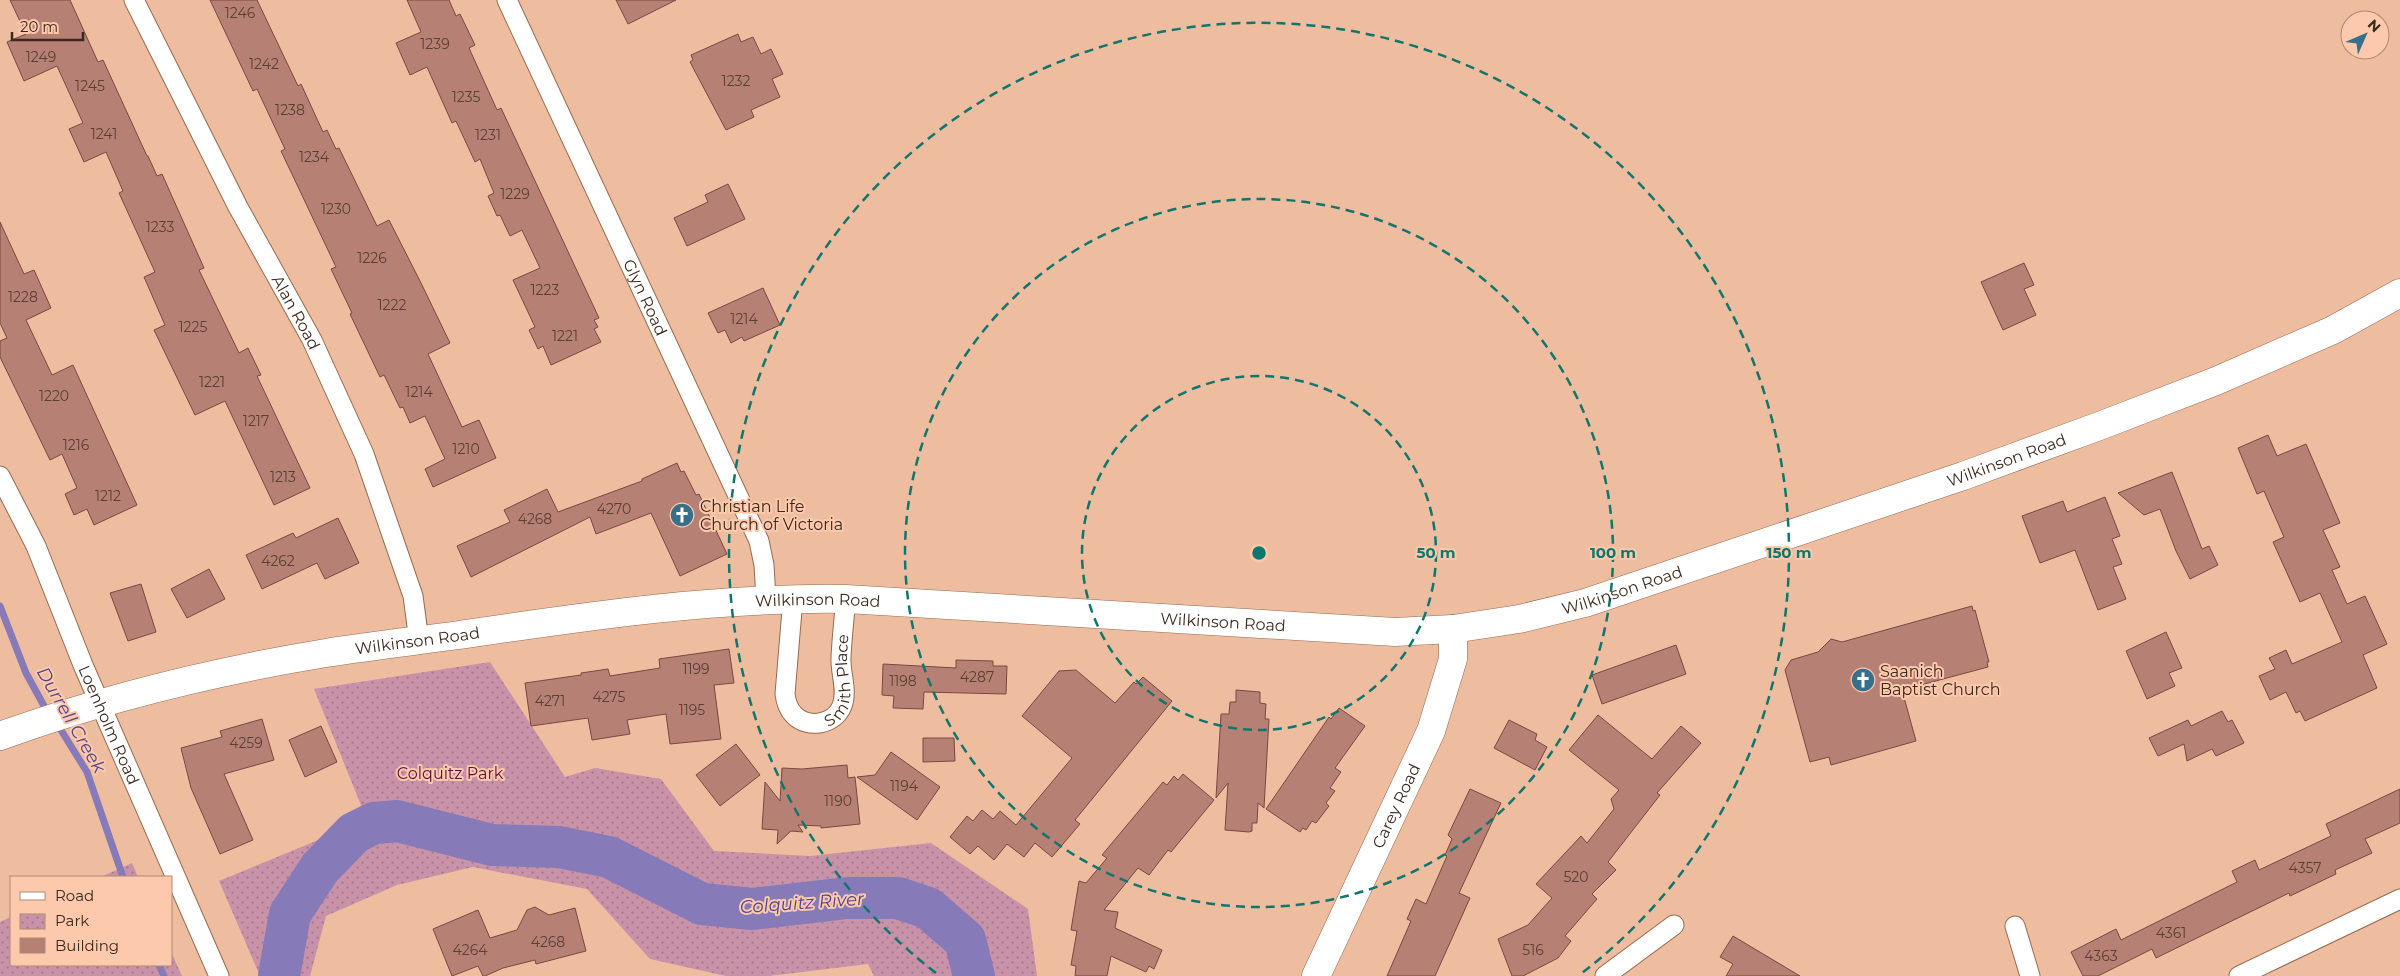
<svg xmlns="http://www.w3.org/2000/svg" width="2400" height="976" viewBox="0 0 2400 976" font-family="Montserrat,sans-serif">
  <defs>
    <pattern id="park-dots" width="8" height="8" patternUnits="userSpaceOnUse" patternTransform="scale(1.25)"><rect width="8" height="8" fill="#c892a9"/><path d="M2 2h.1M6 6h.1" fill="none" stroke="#a47789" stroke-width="1.8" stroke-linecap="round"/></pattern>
  </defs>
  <rect width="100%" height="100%" fill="#eebc9f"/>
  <g fill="url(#park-dots)">
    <path d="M490 662 565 777 595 768 661 779 714 851 810 856 931 843 1028 909 1037 976H874L868 964 769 976H726L650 959 587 889 473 867 397 885 326 916 310 976H260L219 881 367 820 314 689Z"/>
    <path d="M132 863 138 877H101Z"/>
    <path d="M11 917V965H171V952L182 976H0V922Z"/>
  </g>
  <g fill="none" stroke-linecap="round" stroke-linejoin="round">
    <g stroke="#867ab9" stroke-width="7">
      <path d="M0 606 26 673 49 715"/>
      <path d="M56 722 87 772 123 877"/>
      <path d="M159 965 164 976"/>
    </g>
    <path stroke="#867ab9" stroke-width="42" d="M279 976 290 914 320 868 354 833 374 823 397 821 492 845 559 847 609 857 702 904 752 909 847 898H898L928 908 965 940 974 976"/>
  </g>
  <g fill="#b68075" stroke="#7a483f">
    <path d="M10 0H70L98 62 103 60 147 156H148L157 176 162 174 204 268 199 270 239 353 248 348 261 375 257 376 310 488 274 505 225 401 195 415 154 330 165 325 144 277 155 272 119 193 123 191 106 152 84 162 69 129 83 123 57 66 24 81 7 42 26 34Z"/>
    <path d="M210 0H257L298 86 301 84 323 132 327 130 336 149 339 148 377 226 389 220 421 283 450 343 428 354 462 427 479 420 496 458 433 487 425 469 445 459 425 416 410 423 403 407 400 408 384 375 380 377 350 314 352 313 331 269 336 267 281 151 285 149 257 89 253 91Z"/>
    <path d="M407 0H449L456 16 460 14 475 45 469 48 497 110 501 108 599 318 594 320 598 327 594 329 601 342 551 365 543 346 538 349 529 330 535 327 513 280 540 268 522 230 510 236 500 215 497 216 488 196 494 193 480 159 475 162 456 121 452 123 427 67 410 75 396 43 421 32Z"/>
    <path d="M616 0H676L628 24Z"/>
    <path d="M738 34 741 42 753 37 761 54 771 49 783 74 772 79 780 97 751 110 754 117 726 130 690 62 693 60 691 55Z"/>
    <path d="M728 184 745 219 687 246 674 218 708 202 705 195Z"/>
    <path d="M0 222 24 274 34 270 51 308 26 320 52 375 73 365 137 505 94 525 87 509 74 515 65 494 77 488 62 454 50 460 0 357V341L7 338 0 323Z"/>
    <path d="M2024 263 2034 285 2024 289 2036 315 2003 330 1981 282Z"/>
    <path d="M763 288 780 325 744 341 742 337 731 343 725 330 718 333 708 313Z"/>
    <path d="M2268 435 2277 456 2306 444 2340 523 2323 530 2340 567 2332 570 2347 604 2365 596 2387 644 2363 655 2377 688 2305 721 2300 711 2296 713 2286 692 2270 700 2259 676 2275 669 2269 658 2286 650 2292 664 2342 642 2320 593 2300 602 2273 542 2284 537 2264 491 2257 494 2238 448Z"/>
    <path d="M677 463 681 472 684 471 696 495 699 494 727 554 680 576 651 513 596 534 590 517 471 577 457 546 510 522 504 510 547 489 558 512 642 481V479Z"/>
    <path d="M2172 472 2202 549 2209 546 2218 565 2190 579 2176 551 2160 509 2144 515 2118 493Z"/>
    <path d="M2105 497 2120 536 2112 539 2122 564 2113 567 2126 599 2098 610 2075 550 2040 563 2022 516 2063 501 2067 512Z"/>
    <path d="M338 518 359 563 325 579 317 563 262 589 246 555 293 533 296 538Z"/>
    <path d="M209 569 225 599 187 618 171 589Z"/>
    <path d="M141 584 156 632 128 641 110 593Z"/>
    <path d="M1972 606 1973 611 1975 610 1989 662H1987L1988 667 1902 690 1916 741 1831 765 1829 757 1810 762 1785 670 1791 660 1818 652 1831 639 1842 642Z"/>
    <path d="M2166 632 2182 668 2169 673 2175 686 2147 699 2126 651Z"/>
    <path d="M1676 645 1686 674 1602 704 1592 675Z"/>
    <path d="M729 649 734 683 714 685 721 739 670 744 666 714 627 720 630 734 592 740 588 718 531 726 525 683 581 675V673L608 669 610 676 660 668 659 659Z"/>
    <path d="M956 660 993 661V666H1007L1006 694 924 692 923 709 893 708 894 696 882 695 883 664 956 668Z"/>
    <path d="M1076 670 1115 703 1134 682 1136 684 1143 677 1172 701 1075 820 1080 824 1052 857 1035 843 1024 857 1007 844 994 860 978 846 970 854 950 837 967 816 973 821 982 810 993 819 1000 811 1016 825 1072 758 1022 716 1059 671Z"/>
    <path d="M1236 690 1260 692V703L1266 704 1265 719H1269L1264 808 1258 803 1257 823H1252V831L1249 832 1225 830 1228 783 1216 798 1221 714H1229L1230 702H1236Z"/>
    <path d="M1339 708 1365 726 1335 768 1341 772 1330 788 1335 791 1326 803 1329 806 1316 823 1312 821 1306 830 1303 828 1300 832 1266 809 1329 717 1331 719Z"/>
    <path d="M2222 711 2228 722 2232 720 2244 743 2216 756 2212 749 2187 761 2184 744 2158 756 2149 738 2188 720 2191 726Z"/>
    <path d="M1598 715 1652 759 1681 726 1701 743 1657 793 1660 795 1608 862 1616 870 1592 894 1597 899 1565 936 1571 941 1558 958 1523 976H1512L1498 939 1528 925 1552 898 1536 884 1581 836 1587 843 1614 809 1611 799 1619 790 1569 750Z"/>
    <path d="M262 719 274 760 224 774 253 840 220 854 191 788 181 748 222 737 220 731Z"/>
    <path d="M1509 720 1537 734 1535 740 1547 747 1535 770 1494 748Z"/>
    <path d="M321 726 337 762 305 777 289 740Z"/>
    <path d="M923 738H954L955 761 923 762Z"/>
    <path d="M736 744 760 775 720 806 696 775Z"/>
    <path d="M891 752 940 787 917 820 857 777 875 775Z"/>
    <path d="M847 765 848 778 855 777 860 824 821 828V826L798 825 803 832 791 831 777 844 778 830 762 829 765 782 780 801 782 768 802 769Z"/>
    <path d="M1183 774 1214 800 1171 852 1168 850 1149 875 1138 868 1104 910 1118 912 1115 928 1162 950 1154 969 1149 966 1146 972 1111 956 1107 976H1075L1076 966 1071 965 1077 931 1071 930 1079 881 1086 883 1107 858 1102 855 1163 782 1167 785 1174 776 1178 780Z"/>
    <path d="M1470 789 1501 803 1459 893 1470 898 1435 976H1387L1411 921 1407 919 1416 899 1426 904 1447 856 1445 855 1452 839 1448 835Z"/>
    <path d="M2400 789V823L2365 839 2372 853 2335 870 2336 874 2290 896 2289 893 2156 958 2152 949 2098 976H2083L2071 952 2116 929 2121 940 2237 882 2232 871 2255 860 2259 870 2331 836 2326 824Z"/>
    <path d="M535 907 549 915 575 908 586 951 536 964 535 960 503 968 485 976H483L478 966 452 976 433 929 478 910 490 938 517 930 527 910Z"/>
    <path d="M1733 936 1800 976H1726L1733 964 1720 957Z"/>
  </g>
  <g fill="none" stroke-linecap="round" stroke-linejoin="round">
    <g stroke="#976a4f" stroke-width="21">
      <g id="street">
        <path id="s1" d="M134 0 238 207 312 340 364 454 413 596 419 641"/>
        <path id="s2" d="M507 0 759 541 764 565 766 599"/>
        <path id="s3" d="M0 476 36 546 83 665 219 976"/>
        <path id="s4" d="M793 598 785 694C786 702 788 709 794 715 808 729 834 725 842 706 848 690 840 673 841 657 842 638 844 618 846 599"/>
        <path d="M2015 926 2030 976"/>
        <path d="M1605 976 1674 925"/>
        <path d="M2239 976 2400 899"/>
      </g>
    </g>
    <g stroke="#976a4f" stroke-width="29">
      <g id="secondary">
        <path id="s5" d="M0 736C105 698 216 671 326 653 370 646 415 641 459 635 588 616 716 597 846 599L1395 632 1453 629 1519 619 1585 603 1963 476 2102 425 2216 381 2333 330 2400 293"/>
        <path id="s6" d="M1316 976 1431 731 1453 659V629"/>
      </g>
    </g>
    <use href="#street" stroke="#fff" stroke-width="19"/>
    <use href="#secondary" stroke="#fff" stroke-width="28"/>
  </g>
  <g fill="none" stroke="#0f766e" stroke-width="2.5" stroke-dasharray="9 6">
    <circle cx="1259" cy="553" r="177"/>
    <circle cx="1259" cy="553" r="354"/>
    <path d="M936 973A530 530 0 1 1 1582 973"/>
  </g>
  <defs>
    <g id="church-disc" transform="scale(1.25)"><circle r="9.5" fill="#386f8a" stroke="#fcc9ac"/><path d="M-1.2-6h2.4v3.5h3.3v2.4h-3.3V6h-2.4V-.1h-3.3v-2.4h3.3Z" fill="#fff"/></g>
  </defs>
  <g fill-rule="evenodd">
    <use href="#church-disc" x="682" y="515"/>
    <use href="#church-disc" x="1863" y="680"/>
  </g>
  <g text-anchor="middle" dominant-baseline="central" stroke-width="4" stroke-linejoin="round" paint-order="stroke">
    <g font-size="14" fill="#5a3f33">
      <text x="240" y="13">1246</text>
      <text x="435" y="44">1239</text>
      <text x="41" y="57">1249</text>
      <text x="264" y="64">1242</text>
      <text x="736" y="81">1232</text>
      <text x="90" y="86">1245</text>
      <text x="466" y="97">1235</text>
      <text x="290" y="110">1238</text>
      <text x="104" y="134">1241</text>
      <text x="488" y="135">1231</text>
      <text x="314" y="157">1234</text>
      <text x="515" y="194">1229</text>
      <text x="336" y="209">1230</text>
      <text x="160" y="227">1233</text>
      <text x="372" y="258">1226</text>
      <text x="545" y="290">1223</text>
      <text x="23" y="297">1228</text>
      <text x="392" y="305">1222</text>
      <text x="744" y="319">1214</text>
      <text x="193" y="327">1225</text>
      <text x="565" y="336">1221</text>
      <text x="212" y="382">1221</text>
      <text x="419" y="392">1214</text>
      <text x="54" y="396">1220</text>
      <text x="256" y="421">1217</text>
      <text x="76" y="445">1216</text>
      <text x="466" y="449">1210</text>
      <text x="283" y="477">1213</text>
      <text x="108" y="496">1212</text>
      <text x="614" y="509">4270</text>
      <text x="535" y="519">4268</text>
      <text x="278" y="561">4262</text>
      <text x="696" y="669">1199</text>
      <text x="977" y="677">4287</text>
      <text x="903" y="681">1198</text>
      <text x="609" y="697">4275</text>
      <text x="550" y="701">4271</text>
      <text x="692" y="710">1195</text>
      <text x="246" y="743">4259</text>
      <text x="904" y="786">1194</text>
      <text x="838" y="801">1190</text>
      <text x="2305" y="868">4357</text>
      <text x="1576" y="877">520</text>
      <text x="2171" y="933">4361</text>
      <text x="548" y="942">4268</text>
      <text x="470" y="950">4264</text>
      <text x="1533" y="950">516</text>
      <text x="2101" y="956">4363</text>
    </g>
    <g font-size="16" fill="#3c291d" stroke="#fcc9ac">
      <text stroke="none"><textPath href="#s2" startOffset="328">Glyn Road</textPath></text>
      <text stroke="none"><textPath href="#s1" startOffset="352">Alan Road</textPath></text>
      <text stroke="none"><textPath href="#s5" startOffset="2048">Wilkinson Road</textPath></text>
      <text stroke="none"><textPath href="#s5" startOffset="1642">Wilkinson Road</textPath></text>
      <text stroke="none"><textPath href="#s5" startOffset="832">Wilkinson Road</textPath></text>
      <text stroke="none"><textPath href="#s5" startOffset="1238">Wilkinson Road</textPath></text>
      <text stroke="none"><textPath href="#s5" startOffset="429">Wilkinson Road</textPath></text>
      <text stroke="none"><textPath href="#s4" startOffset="201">Smith Place</textPath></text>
      <text stroke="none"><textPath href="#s3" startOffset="272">Loenholm Road</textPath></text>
      <text stroke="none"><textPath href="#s6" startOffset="188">Carey Road</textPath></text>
    </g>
    <g font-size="16" fill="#3c291d" stroke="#fcc9ac" text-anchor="start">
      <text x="700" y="506">Christian Life<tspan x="700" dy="18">Church of Victoria</tspan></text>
      <text x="1880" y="671">Saanich<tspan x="1880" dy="18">Baptist Church</tspan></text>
    </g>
    <g font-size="16" fill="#610d3d" stroke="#fcc9ac">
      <text x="450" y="773">Colquitz Park</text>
    </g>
    <g font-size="18" font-style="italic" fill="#53408e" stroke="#fcc9ac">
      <text transform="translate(71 720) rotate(60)">Durrell Creek</text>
      <text transform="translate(802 903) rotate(-4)">Colquitz River</text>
    </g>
  </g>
  <circle cx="1259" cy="553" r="8" fill="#0f766e" stroke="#fcc9ac" stroke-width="2.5"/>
  <g font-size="15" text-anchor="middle" font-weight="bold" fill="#0f766e" stroke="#fcc9ac" stroke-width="4" stroke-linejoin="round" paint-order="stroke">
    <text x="1436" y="558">50 m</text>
    <text x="1613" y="558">100 m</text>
    <text x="1789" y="558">150 m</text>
  </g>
  <rect x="10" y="876" width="162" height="90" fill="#fcc9ac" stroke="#af8973"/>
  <rect x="20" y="892" width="25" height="8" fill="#ffffff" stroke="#af8973"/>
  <text x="55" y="901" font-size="15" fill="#3c291d">Road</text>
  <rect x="20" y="914" width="25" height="15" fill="url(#park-dots)" stroke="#af8973"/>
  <text x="55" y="926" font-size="15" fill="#3c291d">Park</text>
  <rect x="20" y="938" width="25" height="15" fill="#b68075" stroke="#af8973"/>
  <text x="55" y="951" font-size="15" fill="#3c291d">Building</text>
  <g transform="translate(2365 35) rotate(45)"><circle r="24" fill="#fcc9ac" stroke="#af8973"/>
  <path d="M0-4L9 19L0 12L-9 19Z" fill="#386f8a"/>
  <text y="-8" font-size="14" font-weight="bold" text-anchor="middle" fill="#3c291d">N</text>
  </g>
  <path d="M12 32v8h71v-8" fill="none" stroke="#3c291d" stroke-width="2.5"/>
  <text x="20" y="32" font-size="15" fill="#3c291d" stroke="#fcc9ac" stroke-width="4" paint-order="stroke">20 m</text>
</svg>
